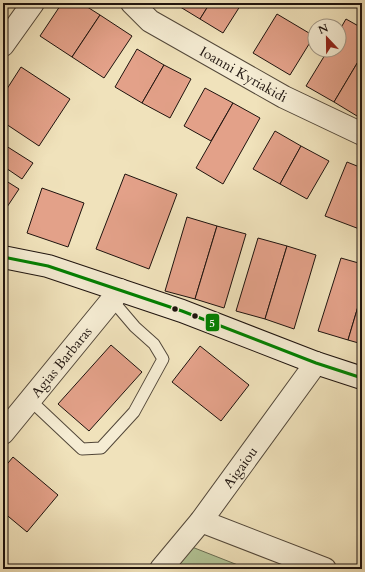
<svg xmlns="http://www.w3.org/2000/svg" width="365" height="572" viewBox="0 0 365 572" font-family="Cardo,serif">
  <rect width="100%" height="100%" fill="#f0e2bb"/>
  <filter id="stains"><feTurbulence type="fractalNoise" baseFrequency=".005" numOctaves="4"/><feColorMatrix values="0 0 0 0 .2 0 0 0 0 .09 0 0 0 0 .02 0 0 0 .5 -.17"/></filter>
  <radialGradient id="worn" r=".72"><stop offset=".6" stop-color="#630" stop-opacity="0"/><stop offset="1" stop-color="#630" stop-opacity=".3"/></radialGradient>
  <path fill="#b2c496" stroke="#686c52" d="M192 547 248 569H173Z"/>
  <g fill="#e3a189" stroke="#1e130e">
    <path d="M62 3H81L100 15 72 57 40 36Z"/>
    <path d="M178 3H210L200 19 177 5Z"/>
    <path d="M210 3H242L223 33 200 19Z"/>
    <path d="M277 14 314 36 290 75 253 53Z"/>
    <path d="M100 15 132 36 104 78 72 57Z"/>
    <path d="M346 19 362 28V55L334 102 306 86 328 50H339V31Z"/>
    <path d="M137 49 164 65 142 103 115 87Z"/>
    <path d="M362 55V108L357 116 334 102Z"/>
    <path d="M164 65 191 79 170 118 142 103Z"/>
    <path d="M21 67 70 99 39 146 3 122V95Z"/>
    <path d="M205 88 233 103 211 141 184 126Z"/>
    <path d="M233 103 260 118 223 184 196 168Z"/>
    <path d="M275 131 301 146 280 184 253 169Z"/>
    <path d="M3 144 33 163 22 179 3 166Z"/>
    <path d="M301 146 329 161 307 199 280 184Z"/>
    <path d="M347 162 362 168V230L325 216Z"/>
    <path d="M125 174 177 194 149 269 96 249Z"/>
    <path d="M3 179 19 189 3 213Z"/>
    <path d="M42 188 84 203 68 247 27 233Z"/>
    <path d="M187 217 217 226 195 299 165 291Z"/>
    <path d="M217 226 246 234 224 308 195 299Z"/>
    <path d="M258 238 287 246 265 319 236 311Z"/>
    <path d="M287 246 316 255 294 329 265 319Z"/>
    <path d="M341 258 362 264V293L348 340 318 331Z"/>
    <path d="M362 293V344L348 340Z"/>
    <path d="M111 345 142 372 89 431 58 404Z"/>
    <path d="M200 346 249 385 221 421 172 382Z"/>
    <path d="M13 457 58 495 27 532 3 512V469Z"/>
  </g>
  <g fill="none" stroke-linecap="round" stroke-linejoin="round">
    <g stroke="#524739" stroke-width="13">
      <path id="lane" d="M30 400 82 449 101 448 134 412 163 359 154 344 135 327 112 300"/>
    </g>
    <g stroke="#524739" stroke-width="24">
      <g id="street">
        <path id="s1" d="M132 3 150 21 284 97 362 134"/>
        <path d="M3 45 33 3"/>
        <path id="s2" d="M3 433 120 290"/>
        <path d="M201 521 325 569"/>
        <path id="s3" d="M161 569 201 521 316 363"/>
      </g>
    </g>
    <g stroke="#1e130e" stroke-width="24">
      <path id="secondary" d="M3 257 48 266 182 311 316 363 362 378"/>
    </g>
    <use href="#lane" stroke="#f5ecd3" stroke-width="11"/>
    <use href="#street" stroke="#f5ecd3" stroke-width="22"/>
    <use href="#secondary" stroke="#f5ecd3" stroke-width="22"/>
    <g stroke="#f5ecd3" stroke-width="6">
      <path id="bus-1" d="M3 257 48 266 182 311 316 363 362 378"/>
    </g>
    <use href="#bus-1" stroke="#008000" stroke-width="3"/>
  </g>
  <g fill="#1e130e" stroke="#f5ecd3" stroke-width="1.5">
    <circle cx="175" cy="309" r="3.5"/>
    <circle cx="195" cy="316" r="3.5"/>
  </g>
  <g text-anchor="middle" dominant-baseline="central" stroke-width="4" stroke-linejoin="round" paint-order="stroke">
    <g font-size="14" fill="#1e130e" stroke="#f5ecd3">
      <text stroke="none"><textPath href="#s1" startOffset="133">Ioanni Kyriakidi</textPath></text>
      <text stroke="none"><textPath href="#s2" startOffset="92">Agias Barbaras</textPath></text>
      <text stroke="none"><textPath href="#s3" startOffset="129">Aigaiou</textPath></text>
    </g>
  </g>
  <rect stroke="#f5ecd3" stroke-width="1.5" x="205" y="313" width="15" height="19" rx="4" fill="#008000"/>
  <g font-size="11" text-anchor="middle" font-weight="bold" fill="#fff">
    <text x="212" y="327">5</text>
  </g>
  <rect width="365" height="572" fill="none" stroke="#f0e2bb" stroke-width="16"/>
  <rect x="4" y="4" width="357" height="564" fill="none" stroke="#1e130e" stroke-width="2"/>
  <rect x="8" y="8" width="349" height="556" fill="none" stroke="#1e130e"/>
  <g transform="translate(327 38) rotate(338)"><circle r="19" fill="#f5ecd3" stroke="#9f9584"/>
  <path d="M0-3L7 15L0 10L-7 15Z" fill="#8f2418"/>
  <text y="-6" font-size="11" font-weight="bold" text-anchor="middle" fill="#1e130e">N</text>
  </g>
  <rect width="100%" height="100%" filter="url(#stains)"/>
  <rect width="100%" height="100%" fill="url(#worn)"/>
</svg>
